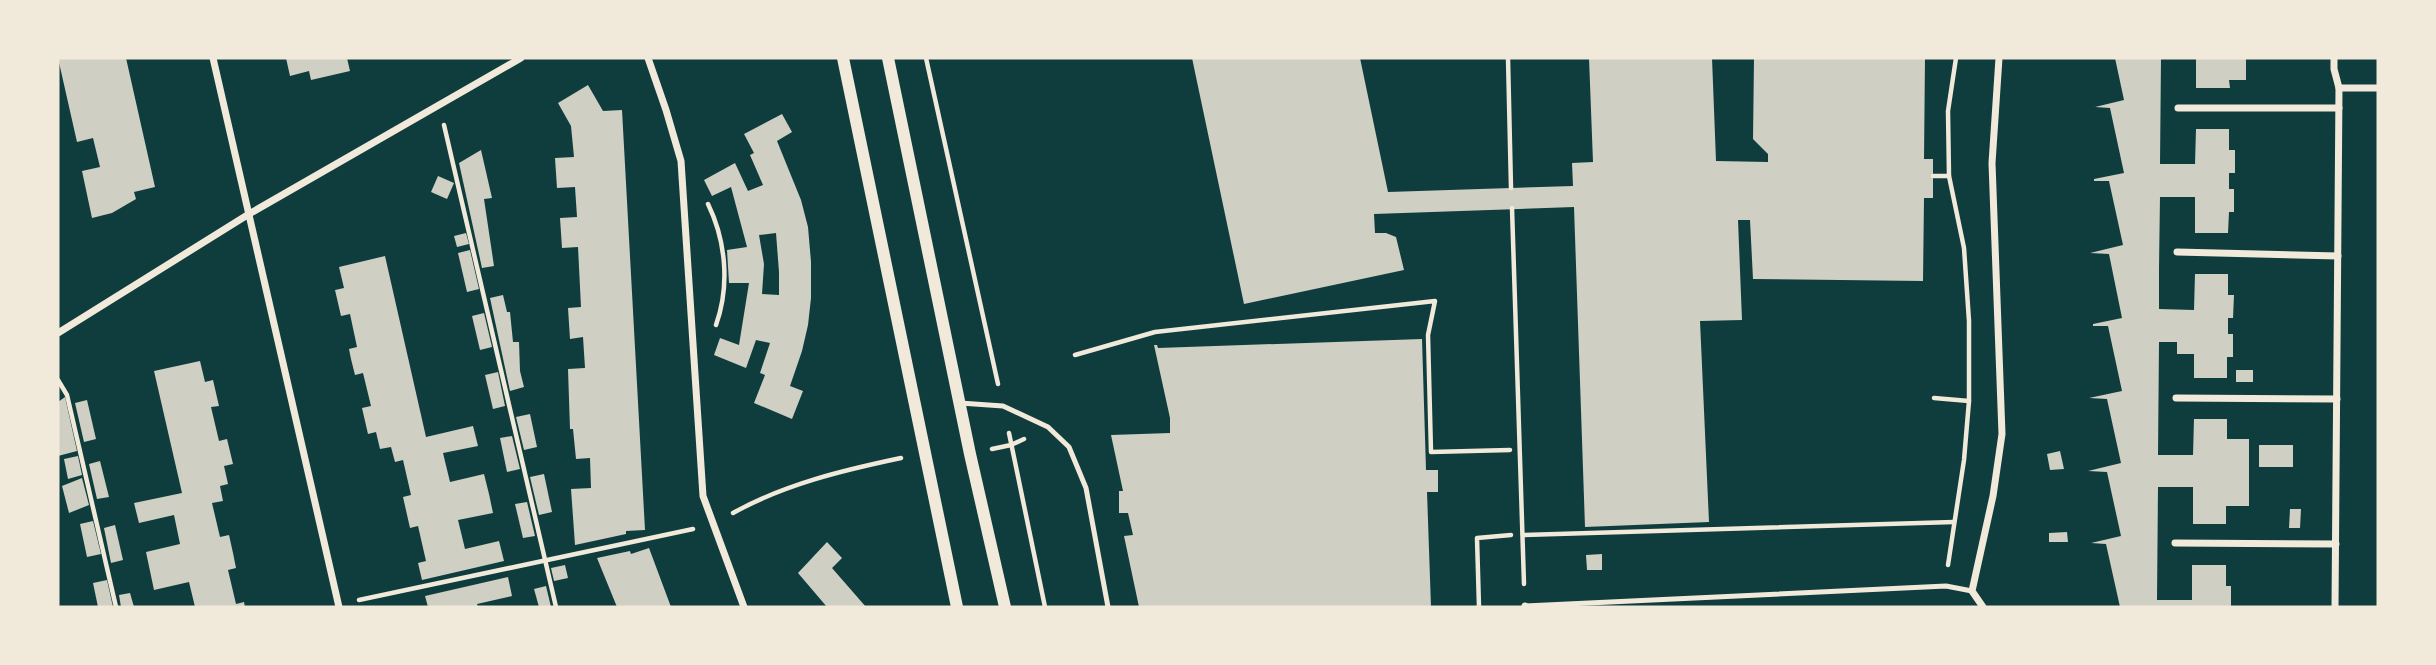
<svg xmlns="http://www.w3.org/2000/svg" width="2436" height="665" viewBox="0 0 2436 665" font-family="Karla,sans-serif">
  <rect width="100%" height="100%" fill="#0f3d3e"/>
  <g fill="#cfcfc3" fill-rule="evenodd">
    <path d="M58 58H126L155 187 134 192 136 199 112 213 92 218 82 171 100 167 93 138 77 142Z"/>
    <path d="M286 58H347L350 71 311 80 309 71 290 76Z"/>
    <path d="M1192 58H1360L1388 192 1573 186 1572 163 1593 162 1589 58H1712L1716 161 1768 162V154L1753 139 1754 58H1925L1924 159H1933V198H1924L1923 281 1753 279 1750 220H1738L1742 320 1700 321 1709 522 1585 527 1574 207 1374 214 1375 233H1386L1396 237 1404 270 1244 304Z"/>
    <path d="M2115 58H2161L2160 164H2195L2196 129H2229V150H2235V173H2229V189H2234V212H2229L2228 233H2195V197H2160L2159 268V309L2194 310 2195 274H2228V295H2234L2233 318H2228V334H2233V357H2227V378H2194V354H2177V342H2159L2158 455H2193L2194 419H2227V439H2249V506H2226V524H2193V487H2158L2157 600H2192V565H2226V586H2231V607H2120L2106 544 2091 543 2121 536 2107 472 2088 471 2121 463 2107 399 2089 398 2122 391 2108 326H2093V324L2122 318 2109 254 2090 253 2123 245 2109 181H2094V179L2124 173 2110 108 2095 107 2124 100Z"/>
    <path d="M2196 58H2246V80H2229L2230 88H2196Z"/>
    <path d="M588 85 603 111 622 110 645 530 626 531V534L575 545 571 489 591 488 590 458 576 459 573 429H570L568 369 585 368 583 337 570 339 568 308 581 307 578 247 562 248 560 218 577 217 575 187 557 188 555 158 574 157 571 126 558 103Z"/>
    <path d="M782 114 792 132 777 141 801 200 808 227 811 262V298L808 325 802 351 790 386 803 391 792 419 754 403 765 375 760 373 770 343 756 340 746 368 714 355 720 338 739 345 749 283H729L727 250 747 247 731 187 712 196 704 180 735 163 748 191 763 185 750 155 754 153 744 134ZM776 233 779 272V295L762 294 764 264 759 235Z"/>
    <path d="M481 150 492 198 484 199 494 266 482 268 459 163Z"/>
    <path d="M438 176 454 183 447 199 431 192Z"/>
    <path d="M466 233 469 244 457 247 454 236Z"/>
    <path d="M470 250 479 289 467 292 458 253Z"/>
    <path d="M385 256 426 437 473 426 478 446 443 453 450 482 484 474 489 494 493 513 458 520 465 549 499 541 504 561 422 580 418 563 426 561 418 526 410 528 403 497 411 495 403 460 395 462 391 447 380 449 376 432 368 434 362 408 371 406 363 373 355 375 351 359 349 349 357 347 350 314 341 316 335 290 344 288 339 267Z"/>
    <path d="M503 295 507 312H510L513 342H519L520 371 524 387 510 391 490 298Z"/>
    <path d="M484 313 492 347 480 350 472 316Z"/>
    <path d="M1422 339 1426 470H1438V492H1427L1431 607H1139L1124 536 1133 535 1128 513H1119V491H1123L1111 435 1170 433V418L1154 345H1157L1158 348Z"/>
    <path d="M200 361 205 382 213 380 219 406 211 407 219 441 227 439 233 464 224 466 228 484 220 486 223 501 212 503 220 537 229 535 233 553 236 568 228 570 236 604 244 602 245 607H195L189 582 154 590 146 552 180 544 174 515 139 523 134 503 182 493 154 371Z"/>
    <rect x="2236" y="370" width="17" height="12"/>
    <path d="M498 372 505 406 493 409 485 375Z"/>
    <path d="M65 397 77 451 58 456V402Z"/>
    <path d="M87 400 96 439 84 442 75 403Z"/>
    <path d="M530 414 537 447 524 450 516 417Z"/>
    <path d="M512 436 520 469 507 472 500 438Z"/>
    <rect x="2259" y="445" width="34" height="22"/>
    <path d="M2060 451 2064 469 2050 470 2047 454Z"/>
    <path d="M78 456 82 475 68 479 64 459Z"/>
    <path d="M100 461 109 497 97 499 89 464Z"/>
    <path d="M544 474 552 512 539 515 530 477Z"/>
    <path d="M82 478 89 505 69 513 62 486Z"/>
    <path d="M527 502 535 536 523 538 515 504Z"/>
    <path d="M2290 509H2301L2300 528H2289Z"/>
    <path d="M93 521 101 554 87 557 80 524Z"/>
    <path d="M115 525 123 560 111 563 104 528Z"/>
    <path d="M2067 532 2068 542H2049V533Z"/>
    <path d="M827 542 842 558 832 568 866 607H827L798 573Z"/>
    <path d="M649 548 671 607H617L597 558 630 551 631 554Z"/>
    <path d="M1602 554V570H1587L1586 555Z"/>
    <path d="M565 565 568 578 554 581 551 568Z"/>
    <path d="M508 577 512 596 477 604 478 607H428L425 596Z"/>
    <path d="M107 580 113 607H98L93 583Z"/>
    <path d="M546 586 551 607H539L534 589Z"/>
    <path d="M130 593 134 607H121L119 595Z"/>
  </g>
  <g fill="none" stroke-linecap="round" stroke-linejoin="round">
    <g stroke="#f1e9da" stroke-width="4.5">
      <path d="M926 58 998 384"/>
      <path d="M1508 58 1511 188"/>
      <path d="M444 125 556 607"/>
      <path d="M1933 176H1949"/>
      <path d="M708 204C726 241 730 286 716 325"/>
      <path d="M1512 208 1524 584"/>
      <path d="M1075 355 1155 332 1435 301 1428 335 1431 452 1510 450"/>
      <path d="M58 380 67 395 116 607"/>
      <path d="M1934 398 1969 401"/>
      <path d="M1009 433 1045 607"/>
      <path d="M992 449 1011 445 1024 439"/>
      <path d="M733 513C785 484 844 470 901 458"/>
      <path d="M1523 535 1954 522"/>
      <path d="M1948 565 1964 460 1969 401V321L1964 248 1949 176 1948 111 1956 58"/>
      <path d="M359 600 693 529"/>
      <path d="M1479 607 1477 538 1511 535"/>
    </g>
    <g stroke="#f1e9da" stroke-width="5">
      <path d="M960 403 1003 406 1048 427 1069 447 1086 488 1108 607"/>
      <path d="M1525 606 1946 586 1972 591"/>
    </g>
    <g stroke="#f1e9da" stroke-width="7">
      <path d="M213 58 339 607"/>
      <path d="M648 58 666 110 681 161 703 496 744 607"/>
      <path d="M2334 58V69L2339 88"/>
      <path d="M2178 108H2339"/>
      <path d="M2177 252 2338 256"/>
      <path d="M58 333 249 214 521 58"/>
      <path d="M2176 398 2337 399"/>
      <path d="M2175 543 2336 544"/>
      <path d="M1525 606V607"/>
      <path d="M1983 607 1972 591 1993 496 2002 434 1992 163 1999 58"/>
      <path d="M2335 607 2339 88H2378"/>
    </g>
    <g stroke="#f1e9da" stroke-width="12">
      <path d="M843 58 957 607"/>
      <path d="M888 58 970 454 1005 607"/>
    </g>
  </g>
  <rect width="2436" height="665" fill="none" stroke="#f1e9da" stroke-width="119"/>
</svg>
